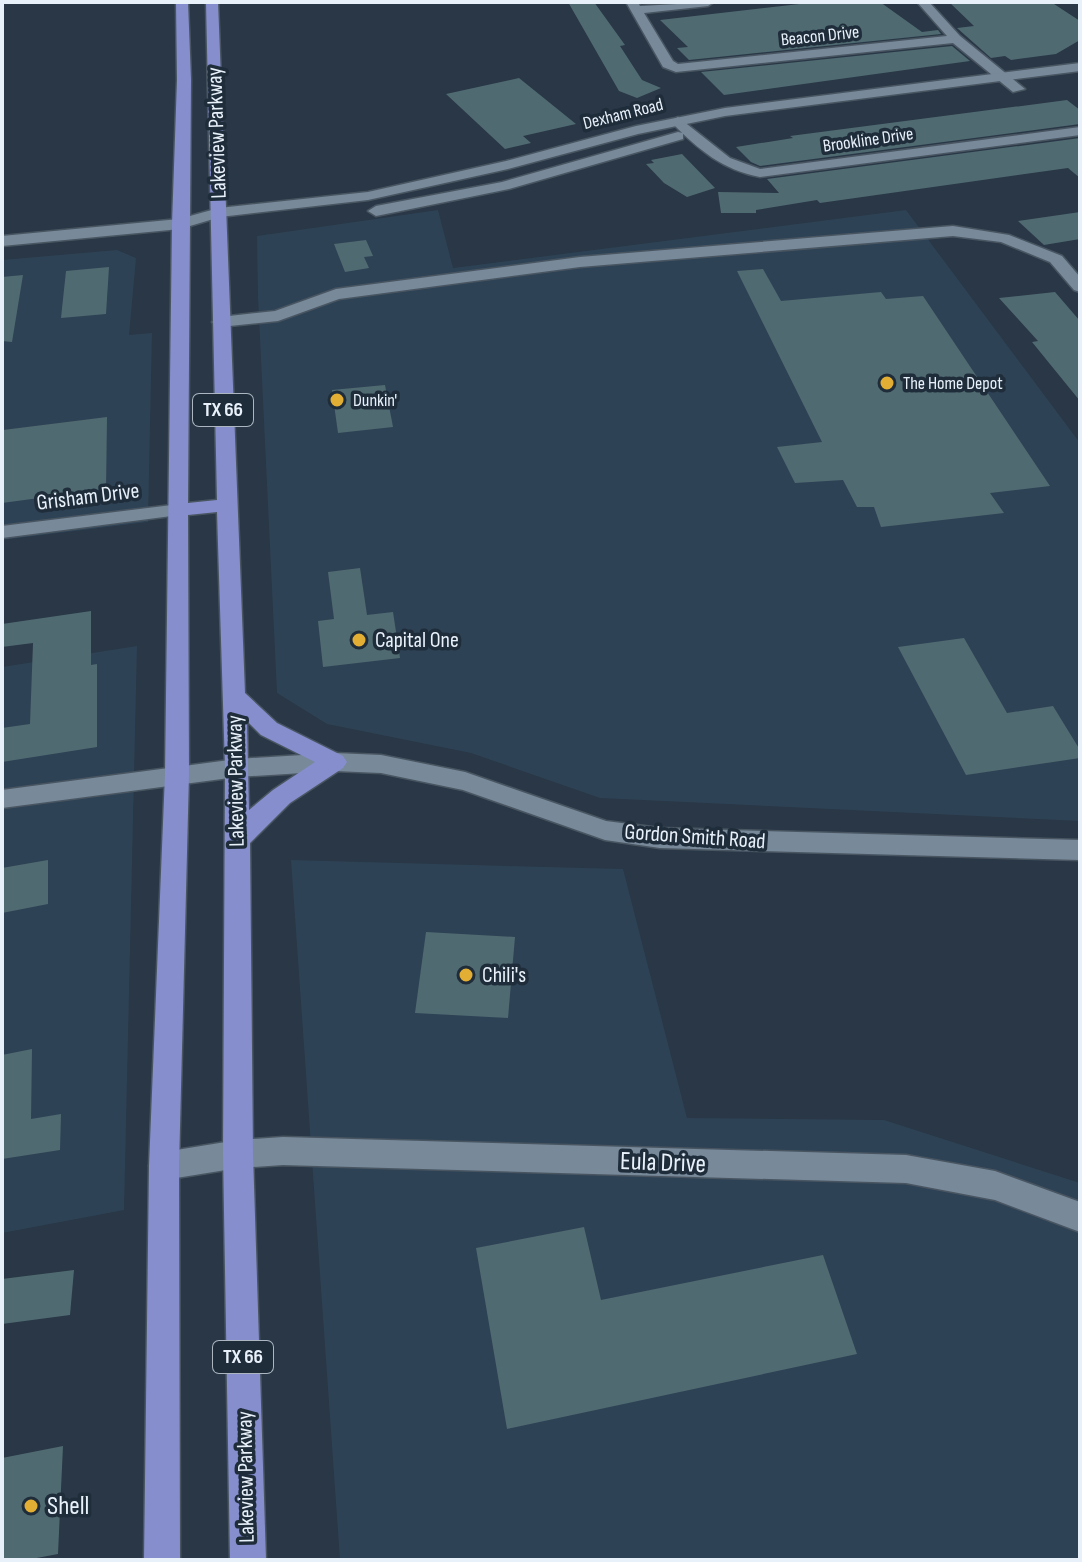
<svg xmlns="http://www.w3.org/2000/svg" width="1082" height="1562" viewBox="0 0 1082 1562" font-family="'Sofia Sans Condensed',sans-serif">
  <rect width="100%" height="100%" fill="#293746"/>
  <g fill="#2e4255">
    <path d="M438 210 453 268 906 210 1080 443V821L600 798 471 753 327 724 277 693 258 297 257 236Z"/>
    <path d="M117 250 136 258 129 335 152 333 148 522 2 540V260Z"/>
    <path d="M137 646 124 1210 2 1233V667Z"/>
    <path d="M291 860 623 869 687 1118 884 1120 1080 1183V1560H340Z"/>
  </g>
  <g fill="#506a71">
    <path d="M568 2H594L625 45 620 46 642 80 661 88 637 98 619 91Z"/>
    <path d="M817 2H880L922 32 938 30 941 34 689 60 677 48 688 47 660 20Z"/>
    <path d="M949 2H1051L1080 21V40L1056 54 1011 60 1005 56 991 58 957 28 974 26Z"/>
    <path d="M952 46 970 61 724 95 701 72Z"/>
    <path d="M519 78 576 124 523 136 531 143 505 149 446 94Z"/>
    <path d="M1067 100 1080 110V124L760 166 751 162 736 147 793 138 790 136Z"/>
    <path d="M1080 138V178L1068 168 820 203 817 200 756 210V213H721L718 192 779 193 767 179Z"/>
    <path d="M682 154 715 188 687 197 664 183 646 164 654 163 651 160Z"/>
    <path d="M1080 212V239L1044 245 1018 221Z"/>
    <path d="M366 240 373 256 364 257 369 268 345 272 334 244Z"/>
    <path d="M109 267 106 314 61 318 66 271Z"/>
    <path d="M763 269 781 301 881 292 886 299 923 296 1050 486 990 493 1004 513 881 527 874 507H857L843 480 795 483 777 447 822 442 737 271Z"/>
    <path d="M23 275 12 342 2 341V277Z"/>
    <path d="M1055 292 1080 321V401L1032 342 1038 341 999 298Z"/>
    <path d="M385 385 393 427 338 433 332 390Z"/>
    <path d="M107 417 106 489 2 503 3 430Z"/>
    <path d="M360 568 367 615 393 612 400 658 323 667 318 621 334 619 328 572Z"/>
    <path d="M91 611V665L97 664V747L2 762V728L30 724 33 643 2 647V624Z"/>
    <path d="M964 638 1007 713 1053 706 1080 750V758L966 775 898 647Z"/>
    <path d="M48 860V904L2 913V868Z"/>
    <path d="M426 932 515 937 508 1018 415 1013Z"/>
    <path d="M32 1049 31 1119 61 1114 60 1150 2 1159V1055Z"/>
    <path d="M584 1227 601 1300 823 1255 857 1354 507 1429 476 1248Z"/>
    <path d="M74 1270 70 1315 2 1324V1279Z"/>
    <path d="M63 1446 58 1554 26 1560H2V1458Z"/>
  </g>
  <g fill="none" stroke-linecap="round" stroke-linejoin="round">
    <g stroke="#495662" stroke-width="3">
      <g id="minor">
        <path d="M626 2H638L640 6 714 2 708 6 644 13 673 61 678 64 947 36 917 2H929L960 36 1025 89 1013 92 953 43 676 72 663 67Z"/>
        <path d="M678 117 730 158 760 169 1080 127V135L760 177C723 170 699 150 673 124L671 121Z"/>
        <path d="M953 226 1009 235 1062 256 1080 277V292L1074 290 1050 262 1001 242 953 236 580 267 339 299 278 321 220 327 212 322 220 317 275 311 336 289 580 257Z"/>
        <path d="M180 504 187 506 190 510 187 514 2 538V526Z"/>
        <path d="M335 753 381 755 465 772 606 821 660 828 1080 840V860L660 848 605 840 463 790 381 773 335 771 237 777 2 808V790L237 759Z"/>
        <path d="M283 1137 906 1155 995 1171 1080 1202V1232L995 1200 906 1183 283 1165 238 1168 164 1180 153 1176 149 1166 153 1156 164 1152 238 1140Z"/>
      </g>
    </g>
    <g stroke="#495662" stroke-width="3">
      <g id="tertiary">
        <path d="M1080 63V71L725 116 638 134 508 169 368 200 220 217 180 229 2 246V236L179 219 219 208 368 192 506 161 636 126 725 108Z"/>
        <path d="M678 132 683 133V139L509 189 376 216 368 211 376 206 502 182Z"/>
      </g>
    </g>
    <g stroke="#495662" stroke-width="3">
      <path id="primary" d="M176 2H188L191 80 188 503 217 500 206 2H218L245 693 277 723 343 756 347 762 343 768 290 803 250 843 253 1154 266 1560H230L223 1154 225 768 217 512 188 515 189 774 179 1166 180 1560H144L149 1166 165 774 172 224 177 80ZM247 721 261 735 315 762 273 790 249 810Z"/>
    </g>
    <use href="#minor" fill="#78899a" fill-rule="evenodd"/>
    <use href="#tertiary" fill="#78899a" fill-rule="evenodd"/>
    <use href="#primary" fill="#868ecd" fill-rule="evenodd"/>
  </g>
  <g fill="#e2af34" stroke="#1f2d3b" stroke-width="3">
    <circle cx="887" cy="383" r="8"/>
    <circle cx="337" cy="400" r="8"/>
    <circle cx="359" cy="640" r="8"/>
    <circle cx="466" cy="975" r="8"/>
    <circle cx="31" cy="1506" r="8"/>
  </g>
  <g text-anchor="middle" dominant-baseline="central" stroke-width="7" stroke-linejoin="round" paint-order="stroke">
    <g font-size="18" fill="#e8f1fa" stroke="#1f2d3b">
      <text transform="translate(820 36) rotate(-6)">Beacon Drive</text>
      <text transform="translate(623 114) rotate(-14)">Dexham Road</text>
      <text transform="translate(868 140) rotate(-8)">Brookline Drive</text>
    </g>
    <g font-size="18" fill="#e8f1fa" stroke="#1f2d3b" text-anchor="start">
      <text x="903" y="383">The Home Depot</text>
      <text x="353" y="400">Dunkin'</text>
    </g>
    <g fill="#1f2d3b" stroke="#acb6c1" stroke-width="2">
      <rect x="193" y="394" width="60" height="32" rx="6"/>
      <rect x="213" y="1341" width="60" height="32" rx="6"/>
    </g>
    <g font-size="20" font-weight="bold" fill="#e8f1fa">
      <text x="223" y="410">TX 66</text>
      <text x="243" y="1357">TX 66</text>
    </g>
    <g font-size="22" fill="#e8f1fa" stroke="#1f2d3b">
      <text transform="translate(217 133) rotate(-92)">Lakeview Parkway</text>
      <text transform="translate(88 497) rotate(-7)">Grisham Drive</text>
      <text transform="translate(236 781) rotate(-91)">Lakeview Parkway</text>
      <text transform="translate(695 837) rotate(4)">Gordon Smith Road</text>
      <text transform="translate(246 1477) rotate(-91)">Lakeview Parkway</text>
    </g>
    <g font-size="22" fill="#e8f1fa" stroke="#1f2d3b" text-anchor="start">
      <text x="375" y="640">Capital One</text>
      <text x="482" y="975">Chili's</text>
    </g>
    <g font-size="26" fill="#e8f1fa" stroke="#1f2d3b">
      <text transform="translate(663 1163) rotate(2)">Eula Drive</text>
    </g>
    <g font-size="26" fill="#e8f1fa" stroke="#1f2d3b" text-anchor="start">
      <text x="47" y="1506">Shell</text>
    </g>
  </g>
  <rect width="1082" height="1562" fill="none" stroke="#e8f1fa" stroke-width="8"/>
</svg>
